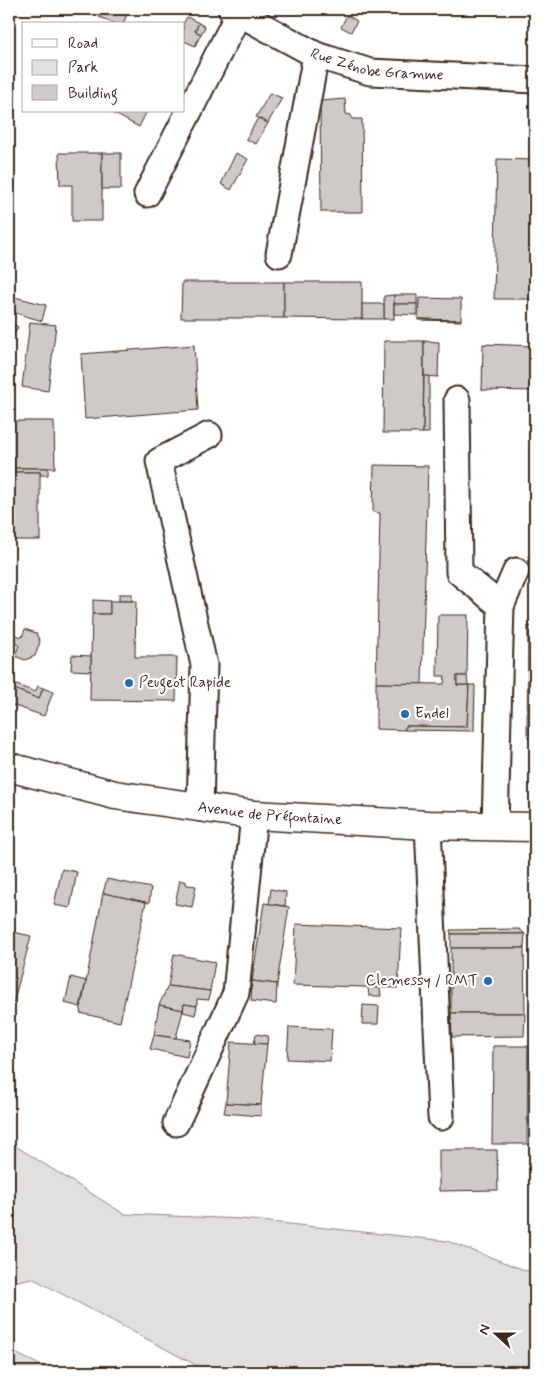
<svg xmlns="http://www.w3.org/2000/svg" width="544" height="1381" viewBox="0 0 544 1381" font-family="Mynerve,sans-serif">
  <rect width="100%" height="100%" fill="#fff"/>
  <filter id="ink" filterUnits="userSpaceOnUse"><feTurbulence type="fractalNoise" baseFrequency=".02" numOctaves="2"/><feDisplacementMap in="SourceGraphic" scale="10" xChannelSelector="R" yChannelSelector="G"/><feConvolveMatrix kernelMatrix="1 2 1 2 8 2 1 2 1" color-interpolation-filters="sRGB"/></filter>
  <g filter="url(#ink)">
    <g fill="#e2e0de" stroke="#8e857e">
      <path d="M9 1142 124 1214 242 1219 447 1241 535 1274V1372H209L32 1278 9 1283Z"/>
      <path d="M9 1350 54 1372H9Z"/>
    </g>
    <g fill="#cfcac7" stroke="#3b2a1e">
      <path d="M103 9H129L123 24H116L99 17Z"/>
      <path d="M347 15 357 21 351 32 341 27Z"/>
      <path d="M187 17 199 23 195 31 201 34 195 46 184 41 183 24Z"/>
      <path d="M199 23 205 27 201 34 195 31Z"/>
      <path d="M270 93 282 98 268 123 256 117Z"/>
      <path d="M345 99 346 114 351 115 352 119H362L363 212H321L320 101Z"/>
      <path d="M109 111H147L139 127Z"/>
      <path d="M258 118 268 123 256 144 246 139Z"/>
      <path d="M59 153H102V221H72V185H60Z"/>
      <rect x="102" y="153" width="19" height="36"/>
      <path d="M236 153 248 159 231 190 221 184Z"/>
      <path d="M497 159 535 160V299H494Z"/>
      <path d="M182 282H284V318H181Z"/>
      <path d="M284 282H362V319L284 318Z"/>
      <rect x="394" y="295" width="23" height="9"/>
      <path d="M394 295V319H384V296Z"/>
      <path d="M11 296 46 305 42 321 9 311Z"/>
      <path d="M419 298 461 299V320L418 319Z"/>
      <rect x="362" y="304" width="22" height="15"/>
      <path d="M394 304H417V315L394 314Z"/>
      <path d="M418 319 461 320V321L418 320Z"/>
      <path d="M9 322 18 327 9 343Z"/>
      <path d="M30 322 56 325 48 391 22 387Z"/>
      <path d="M384 341H424L423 433H383Z"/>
      <path d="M424 341 439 342 438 377 424 376Z"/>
      <path d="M483 344 535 346V391L482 390Z"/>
      <path d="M194 345 198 410 85 419 81 354Z"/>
      <path d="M424 376H429V433H423Z"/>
      <path d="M9 421H54L55 468H9Z"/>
      <path d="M374 465 428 466 422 684 376 683 380 513 373 512Z"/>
      <path d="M12 468H48V475H40V472H12Z"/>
      <rect x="12" y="472" width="28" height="68"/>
      <rect x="119" y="594" width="13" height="7"/>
      <path d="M93 600 110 601V614H93Z"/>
      <path d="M110 601H136L135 657H177L176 701 90 700 92 614H110Z"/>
      <path d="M438 615H468L467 676H457V685H469L467 727 406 726 404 730 376 729V683L444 684 445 676H437Z"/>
      <path d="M9 618 11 619 15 628 13 634 22 637 25 629 36 633 40 642 35 656 25 660 15 656 19 645 9 641Z"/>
      <path d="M528 626H535V734H527Z"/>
      <path d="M72 655 91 656V671L71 670Z"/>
      <path d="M457 676H467L468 685H457Z"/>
      <path d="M9 682 35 692 38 686 43 688 39 699 9 687Z"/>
      <path d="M469 685H475L474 731 404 730 406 726 467 727Z"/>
      <path d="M9 687 39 699 43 688 53 692 44 716 9 704Z"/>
      <path d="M62 869 77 872 70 908 54 905Z"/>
      <path d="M107 879 151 888 149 903 103 893Z"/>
      <path d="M180 880 186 882 187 885 196 886 192 907 175 904Z"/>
      <path d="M271 889 286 892 285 906 269 904Z"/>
      <path d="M103 893 146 902 120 1022 80 1013Z"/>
      <path d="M264 903 289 907 277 984 252 981Z"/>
      <path d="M296 924 401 928 398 988 293 985Z"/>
      <path d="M519 929 525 934H451L450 930Z"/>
      <path d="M9 931 31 936 9 1019Z"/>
      <path d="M451 934H525L524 948H451Z"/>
      <path d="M451 948H524L525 1013H451Z"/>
      <path d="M174 954 215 962 210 991 168 986Z"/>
      <path d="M71 977 86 981 80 1007 65 1003Z"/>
      <path d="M252 981 277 984 276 1004 251 1001Z"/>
      <path d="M168 986 210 991 209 1000 197 999V1006L184 1004 183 1010 159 1005Z"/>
      <path d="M368 987 380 988 381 996H369Z"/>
      <path d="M184 1004 197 1006 195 1015 183 1012Z"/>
      <path d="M159 1005 183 1010 176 1038 154 1035Z"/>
      <path d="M363 1005 379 1006 378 1024H362Z"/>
      <path d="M451 1013H525L524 1036 452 1037Z"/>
      <path d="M289 1027 332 1029 330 1061 287 1059Z"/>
      <path d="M256 1034 268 1036 267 1044H254Z"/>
      <path d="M154 1035 190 1040 187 1057 150 1049Z"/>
      <path d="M231 1042 267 1044 261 1105 226 1103Z"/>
      <path d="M493 1046H528L527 1144H492Z"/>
      <path d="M226 1103 261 1105V1116L224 1113Z"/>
      <path d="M439 1150H497L498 1190 439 1191Z"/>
    </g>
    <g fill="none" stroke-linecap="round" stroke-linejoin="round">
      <g stroke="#3b2a1e" stroke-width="29">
        <g id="minor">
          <path id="s1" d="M231 9 316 55 370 72 535 80"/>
          <path d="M147 194 239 13"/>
          <path d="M279 254 316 55"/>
          <path d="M457 400 459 572 501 606 495 826"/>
          <path d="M501 606 516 571"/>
          <path d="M200 808 204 665 159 461 209 435"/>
          <path d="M428 825 441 1117"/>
          <path d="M176 1123 236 993 254 815"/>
        </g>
      </g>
      <g stroke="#3b2a1e" stroke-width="31">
        <g id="major">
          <path id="s2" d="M9 767 115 795 254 815 428 825 535 827"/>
        </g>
      </g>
      <use href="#minor" stroke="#fff" stroke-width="25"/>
      <use href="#major" stroke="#fff" stroke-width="28"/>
    </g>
  </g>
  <g fill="#1f6fb2" stroke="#fff" stroke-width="2">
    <circle cx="129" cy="683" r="5"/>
    <circle cx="405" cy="714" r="5"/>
    <circle cx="488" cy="981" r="5"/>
  </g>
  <g text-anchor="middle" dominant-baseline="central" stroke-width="4.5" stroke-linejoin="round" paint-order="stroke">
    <g font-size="15" fill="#3b2a1e" stroke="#fff">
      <text stroke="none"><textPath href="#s1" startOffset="159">Rue Zénobe Gramme</textPath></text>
      <text stroke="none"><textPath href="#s2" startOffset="266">Avenue de Préfontaine</textPath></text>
    </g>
    <g font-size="15" fill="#3b2a1e" stroke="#fff" text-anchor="start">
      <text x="139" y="683">Peugeot Rapide</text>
      <text x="415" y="714">Endel</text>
      <text x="478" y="981" text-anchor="end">Clemessy / RMT</text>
    </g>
  </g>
  <rect width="544" height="1381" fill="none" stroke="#fff" stroke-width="30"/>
  <rect x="15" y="15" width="514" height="1351" fill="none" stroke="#3b2a1e" stroke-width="2" filter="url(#ink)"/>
  <rect x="22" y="22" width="162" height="90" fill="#ffffff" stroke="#b1aaa5"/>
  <rect x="32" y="39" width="25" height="8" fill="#ffffff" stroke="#b1aaa5"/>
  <text x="68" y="48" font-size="15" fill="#3b2a1e">Road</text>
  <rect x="32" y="60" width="25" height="15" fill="#e2e0de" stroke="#b1aaa5"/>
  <text x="68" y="72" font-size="15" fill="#3b2a1e">Park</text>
  <rect x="32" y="85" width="25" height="15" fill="#cfcac7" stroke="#b1aaa5"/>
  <text x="68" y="98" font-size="15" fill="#3b2a1e">Building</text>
  <g transform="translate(496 1334) rotate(291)" stroke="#ffffff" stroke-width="4" paint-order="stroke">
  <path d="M0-4L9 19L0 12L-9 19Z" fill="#3b2a1e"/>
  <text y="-8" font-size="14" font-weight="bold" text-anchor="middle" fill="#3b2a1e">N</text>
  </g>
</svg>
